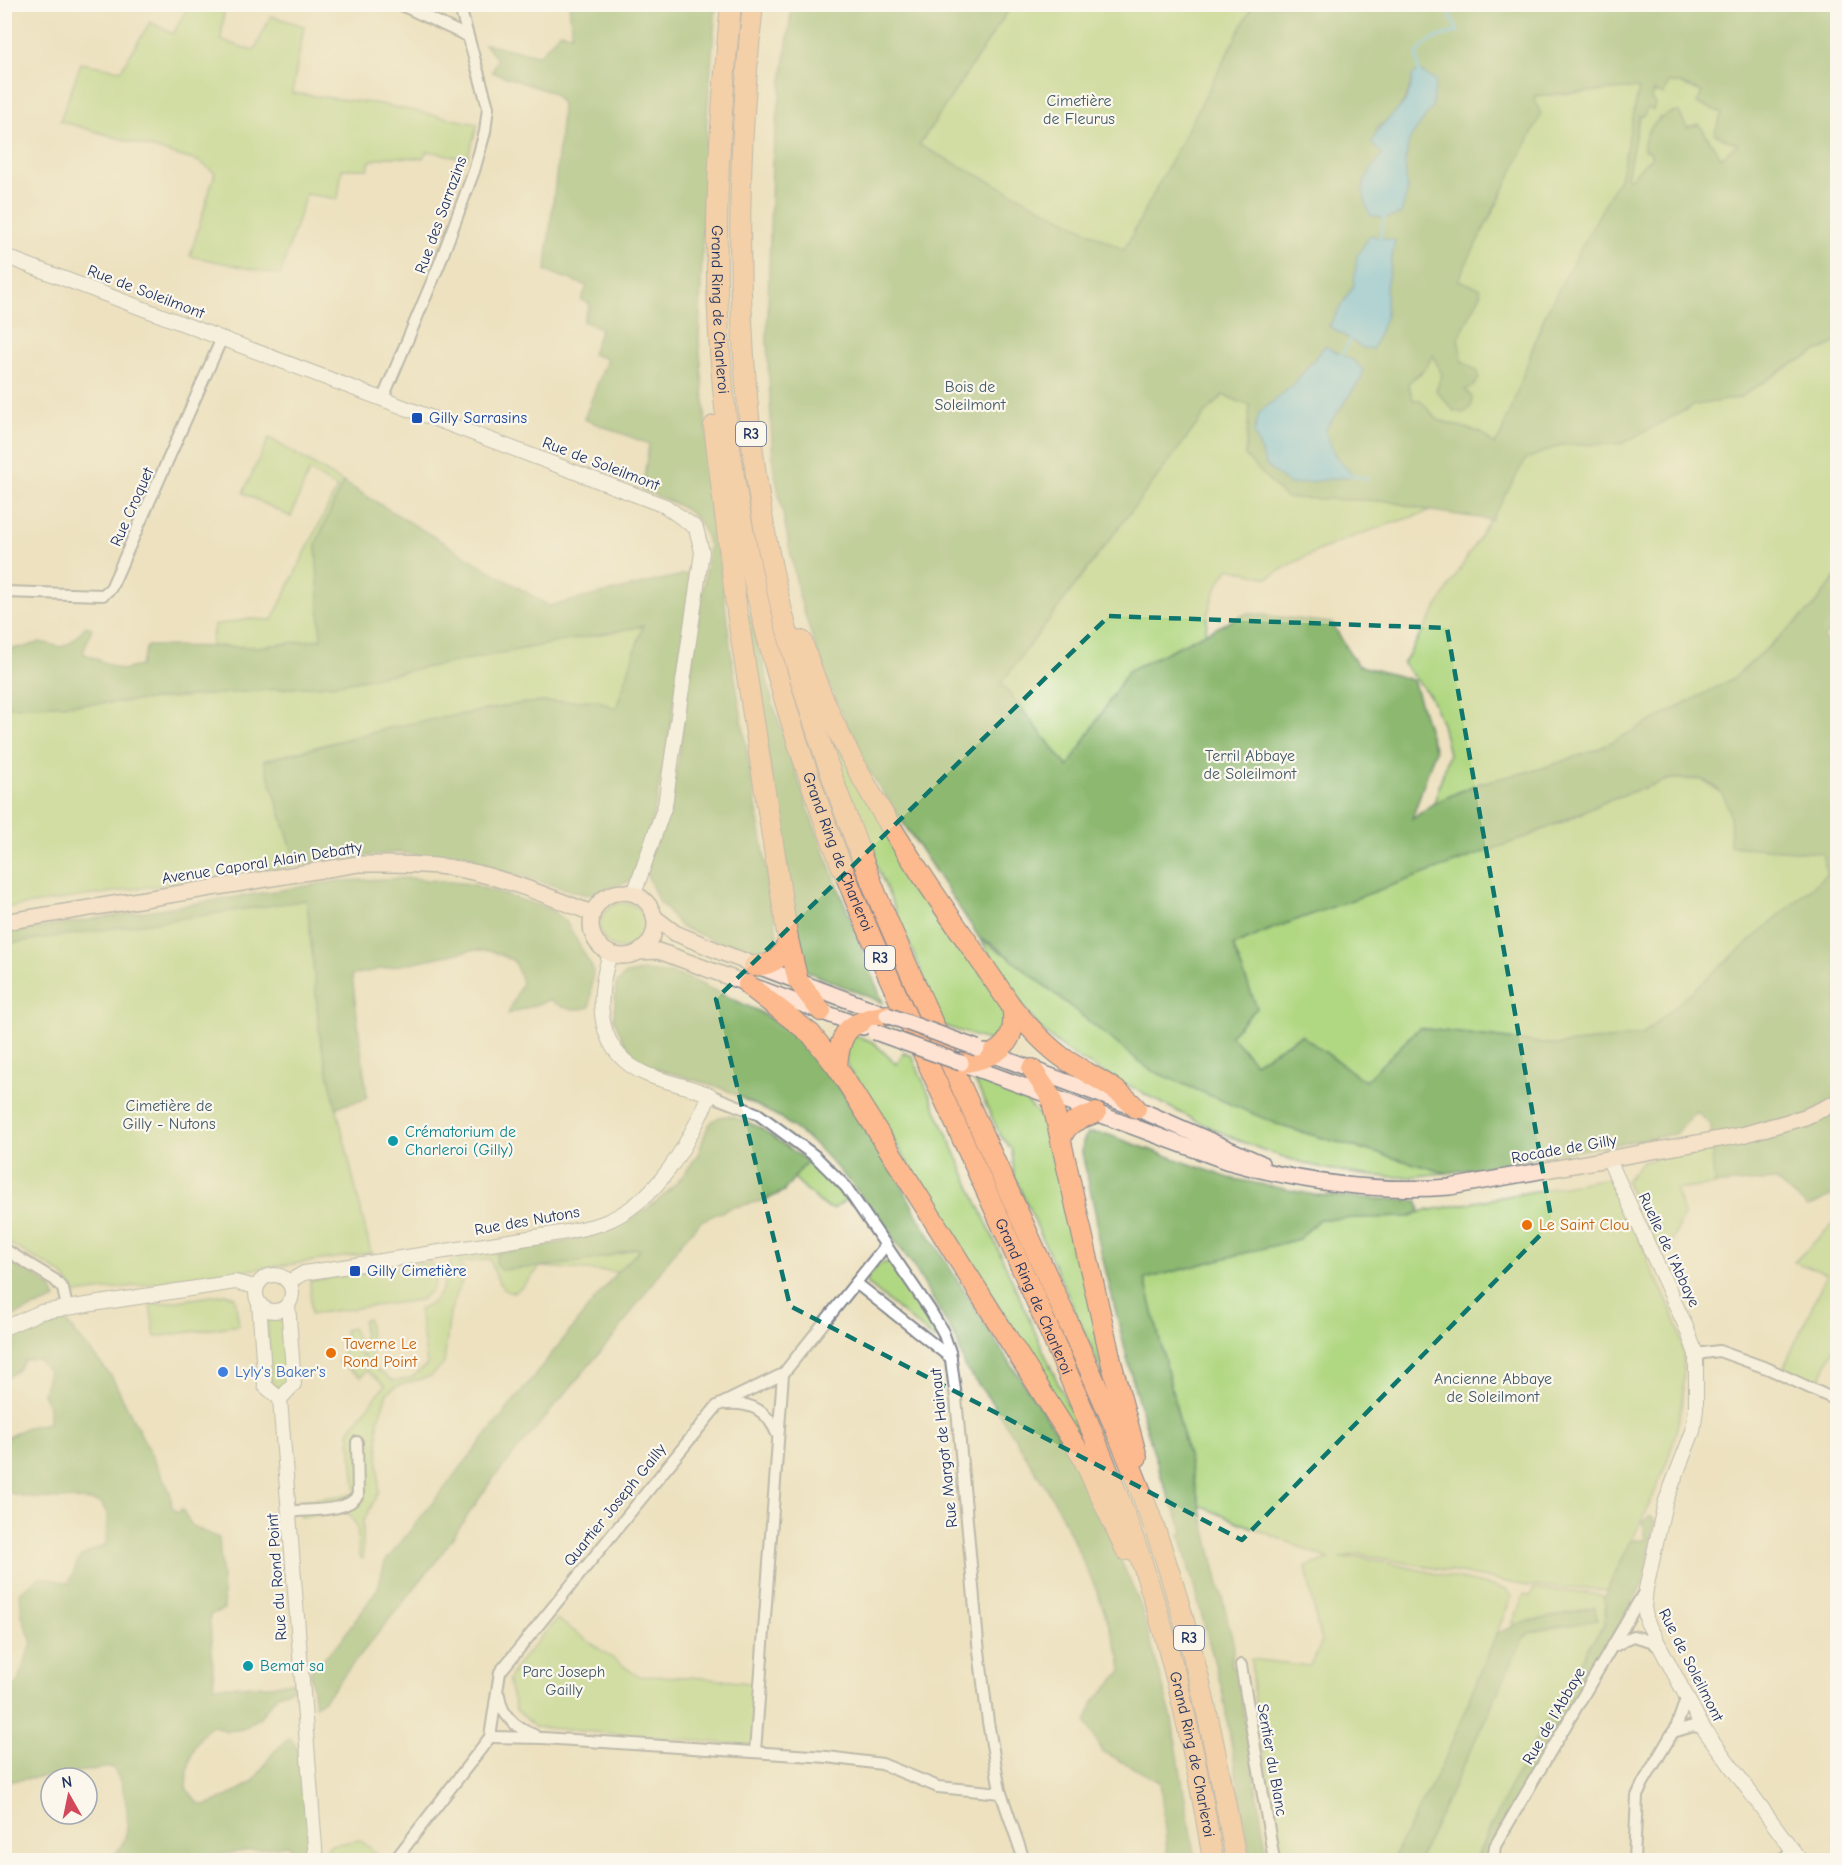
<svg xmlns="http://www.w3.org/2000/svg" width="1842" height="1865" viewBox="0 0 1842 1865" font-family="'Comic Neue',sans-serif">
  <rect width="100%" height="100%" fill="#fbf7ec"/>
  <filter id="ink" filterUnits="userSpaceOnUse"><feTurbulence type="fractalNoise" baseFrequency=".0167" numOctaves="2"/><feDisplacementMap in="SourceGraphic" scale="12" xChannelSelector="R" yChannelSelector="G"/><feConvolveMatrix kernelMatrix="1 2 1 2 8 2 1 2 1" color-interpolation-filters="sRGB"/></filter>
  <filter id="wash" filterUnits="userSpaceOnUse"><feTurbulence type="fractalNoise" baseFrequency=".008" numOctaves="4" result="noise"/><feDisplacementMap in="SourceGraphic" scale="24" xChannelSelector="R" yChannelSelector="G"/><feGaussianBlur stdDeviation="1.35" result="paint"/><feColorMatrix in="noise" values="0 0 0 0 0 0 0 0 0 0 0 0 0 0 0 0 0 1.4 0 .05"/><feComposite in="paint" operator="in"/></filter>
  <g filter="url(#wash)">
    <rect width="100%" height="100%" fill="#ede1c0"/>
    <g fill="#b0d781" stroke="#668370" stroke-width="1.5">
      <path d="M189 5 224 11 221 40 254 51 271 16 304 26 292 93 380 104 478 124 467 159 427 151 423 158 387 157 370 161 368 169H342L338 199 306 194 280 275 190 256 215 173 200 162 60 121 81 63 121 70 150 22 173 34Z"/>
      <path d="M1012 5H1253L1124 251 919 145Z"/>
      <path d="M1668 83H1679L1702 92 1697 104 1723 113 1738 144 1721 158 1699 124 1687 128 1660 117 1647 133 1652 156 1631 178H1627C1634 144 1636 101 1668 83Z"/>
      <path d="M1639 88C1633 116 1630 146 1621 173 1603 225 1564 271 1542 322 1525 362 1518 409 1494 446L1454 424 1438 420 1420 400H1413L1408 383 1421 373 1433 354 1442 375 1436 391 1451 404 1477 371 1462 361 1458 339 1481 294 1457 280 1502 195 1534 96Z"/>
      <path d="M1837 342V576L1813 607 1734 678 1637 730 1598 749 1543 768 1477 784 1434 803 1449 754 1442 724 1430 696 1403 664 1526 459 1561 445 1621 444 1695 405 1739 398 1792 364Z"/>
      <path d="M1224 395 1250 406 1245 456 1286 497 1388 501 1431 511C1376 528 1317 546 1268 578L1229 568C1214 587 1207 608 1206 633L1128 671 1068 767 1001 683 1204 415Z"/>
      <path d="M269 438 343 482 316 544 321 639 257 647 211 646 214 625 250 619 272 620 337 488 309 471 291 517 243 493Z"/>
      <path d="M643 626 616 709 597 700 524 703 397 726 264 760 297 865 5 908 4 707 108 703 339 684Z"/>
      <path d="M822 718 1008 1015 1003 1038 993 1042 944 1026 855 814Z"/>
      <path d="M1671 779 1702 780 1724 794 1732 818 1730 846 1822 853 1827 874 1642 1035 1558 1045 1419 1028 1365 1082 1324 1051 1255 1063 1230 1035 1257 1008 1233 946 1274 928 1568 820 1611 799Z"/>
      <path d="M307 900 320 1038 371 1253 77 1294 61 1273 5 1241 4 944Z"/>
      <circle cx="623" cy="926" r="23"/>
      <path d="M980 939 1284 1127 1447 1173C1429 1174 1410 1178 1392 1177 1298 1174 1217 1133 1137 1090 1104 1072 1068 1057 1041 1029 1017 1002 999 969 980 939Z"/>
      <path d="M854 1035 873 1042 896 1064 904 1053 912 1056 1090 1455 847 1066 846 1049Z"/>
      <path d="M974 1079 1021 1096 1048 1124 1117 1405 1014 1175 1012 1150 1000 1135Z"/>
      <path d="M1712 1147 1714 1185 1676 1190 1684 1216 1670 1245 1657 1252 1626 1181 1642 1162Z"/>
      <path d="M807 1161 844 1193 849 1198 833 1209 824 1206 794 1178Z"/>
      <path d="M1607 1178 1612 1183 1648 1257 1647 1261C1660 1287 1678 1317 1682 1345 1694 1435 1644 1513 1607 1590L1527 1586 1360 1554 1339 1558 1361 1557 1506 1589 1512 1596 1445 1759 1392 1860H1281L1253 1690 1251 1659 1310 1666 1321 1644 1306 1567 1329 1559 1200 1506 1145 1279 1299 1239 1319 1219 1408 1217 1420 1212Z"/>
      <path d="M1837 1220V1341L1818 1384 1784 1367 1827 1274 1794 1262Z"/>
      <path d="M635 1248 640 1250 617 1272 540 1267C513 1300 504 1304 490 1259L459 1263 465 1273 450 1312 444 1364 431 1376 397 1386 387 1393 378 1420 379 1492 363 1522V1559L359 1556 357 1526 347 1512 301 1517 297 1501 356 1494 349 1431 385 1385 367 1370 361 1377 338 1362 347 1345 344 1330 352 1328 359 1342 353 1348 364 1357 363 1320 368 1318 373 1367 394 1381 411 1378 427 1365 419 1310C443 1301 445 1282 452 1259L497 1253 496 1263 620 1254Z"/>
      <path d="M431 1262C441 1277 434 1291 420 1300L311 1314 310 1281Z"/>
      <path d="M889 1262 938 1336 935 1340 868 1284 867 1277 880 1264Z"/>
      <path d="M226 1294 235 1297 239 1325 155 1337 150 1305Z"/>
      <path d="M283 1315 286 1382 283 1389 278 1390 273 1385 270 1377 267 1316Z"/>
      <path d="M1533 1589 1598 1594 1604 1597C1607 1623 1604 1626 1589 1647L1486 1835 1476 1860H1419L1523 1638 1531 1632 1597 1620 1594 1607 1511 1628 1524 1594 1531 1596Z"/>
      <path d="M557 1619 638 1676 692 1677 760 1684 755 1746 535 1727 516 1710 508 1680 520 1661Z"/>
      <path d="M360 1840 385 1860 320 1858 330 1845Z"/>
    </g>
    <g fill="#8cb86f" stroke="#547466" stroke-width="1.5" fill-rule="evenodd">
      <path d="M569 5H716L707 116 699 341 713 508 732 659 779 946 762 954 745 953 681 927 658 900 644 867 670 814 709 547C701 507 676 505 642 490L649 444 584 419 607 359 592 354 601 328 583 321 590 304 581 300 587 286 546 271C550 215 560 159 562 104L553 93 492 72 497 59 484 44 539 55 560 32 572 34Z"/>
      <path d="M792 5H1012L919 145 1124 250 1253 5H1837V342L1792 364 1739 398 1695 405 1621 444 1561 445 1526 459 1491 520 1431 511 1388 501 1286 498 1245 456 1250 406 1223 395 1204 415 1001 683 1068 767 1128 671 1247 613 1332 623 1357 665 1413 680 1435 751 1412 819 1434 803 1477 784 1543 768 1598 749 1734 678 1813 607 1837 576V623L1824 638 1830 649 1838 646 1837 1193 1808 1207 1775 1180 1714 1185 1711 1125 1696 1111 1675 1134 1447 1173 1284 1127 1150 1070 992 944 980 939 866 767 822 669 799 596 773 464 767 340 772 161ZM1413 75 1418 125 1409 140 1405 161 1407 193 1365 180 1382 154 1376 129C1398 112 1407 103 1413 75ZM1668 83H1680L1702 92 1697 103 1722 113 1714 134 1737 144 1721 158 1699 124 1687 128 1679 112C1661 112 1642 132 1644 150L1649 151 1652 156 1631 178H1627L1639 116H1644L1647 108 1653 110 1655 104 1651 99 1654 91 1664 95ZM1639 88 1621 174 1546 313 1500 437 1494 445 1482 433 1438 420 1420 400H1413L1408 383 1427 366 1433 355 1442 375 1436 390 1454 411 1464 413 1471 407 1472 397 1465 390 1475 385 1479 378 1477 371 1462 361 1458 339 1481 294 1480 288 1458 280 1541 115 1534 96ZM1395 241 1386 287V315L1329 326 1354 285ZM1325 346 1361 379 1325 430 1334 454 1352 476 1289 485 1259 413 1292 386ZM1669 779C1679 779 1693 777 1702 780 1732 789 1732 821 1730 846L1822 853 1827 874 1642 1035 1558 1045 1419 1028 1365 1081 1301 1035 1255 1063 1230 1035 1257 1008 1233 946 1274 928 1524 838 1611 799Z"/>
      <path d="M343 482 549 606 699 571 686 612 672 718 656 803 640 867 628 882 586 895 492 868 399 852 297 865 264 761 397 726 524 703 597 700 616 709 643 626 339 684 108 703 5 707 4 649 25 647 40 642 61 647 70 643 86 626 92 628 83 653 121 670 140 666 147 646 257 647 321 639 316 544Z"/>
      <path d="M750 612 773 704 811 817 883 1003 804 970 745 622Z"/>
      <path d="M409 878 471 884 547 908 565 920 593 969 590 1007C575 1012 561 1008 550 1000L508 1014 522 982 514 961 492 951 473 950 352 975 367 1096 363 1100 336 1107 320 1038 307 900 5 944V933L338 881Z"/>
      <path d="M644 971 671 973 690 979 758 1011 792 1033 819 1056 897 1176 919 1219 1000 1348 1078 1463 1140 1604 1172 1719 1195 1860H1168L1160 1782 1102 1751 1086 1722 1094 1702 1122 1671 1120 1657 1097 1591 1055 1502 993 1404 965 1367 957 1341 913 1265 855 1188 817 1146 779 1117 724 1089 641 1064 623 1040 614 1019 616 984 626 974Z"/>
      <path d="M730 1116 759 1127 807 1161 784 1191 766 1200 730 1208 701 1221 680 1244 619 1330 492 1480 438 1559 324 1700 315 1705 310 1671 339 1643 378 1588 385 1562 617 1272 640 1250 635 1248C593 1264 545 1266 500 1270L496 1263 497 1253C556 1245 616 1237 663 1196 676 1185 689 1169 698 1154 703 1145 703 1133 710 1124 715 1117 722 1116 730 1116Z"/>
      <path d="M1088 1133 1106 1134 1229 1178 1315 1195 1418 1201 1420 1212 1408 1217 1319 1219 1299 1239 1145 1279 1234 1646 1231 1664 1237 1673 1268 1860H1251L1222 1690 1180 1535 1184 1531 1163 1483 1135 1390 1098 1239 1096 1216 1082 1153 1083 1141Z"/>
      <path d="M5 1255 51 1287 56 1299 5 1319Z"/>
      <path d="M47 1314 62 1317 112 1377 170 1492 172 1507 177 1513 182 1509 192 1526 219 1538 224 1609 210 1615V1620L214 1686H270L296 1681 295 1688 278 1694 259 1718 243 1729 227 1731 212 1725C192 1741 188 1763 186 1788L199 1804 206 1805 224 1798 253 1782 272 1754 289 1738 303 1753 311 1860H299L298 1854H291L289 1845 217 1855 202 1860H111C115 1854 122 1847 124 1840 132 1819 125 1784 112 1767L5 1782V1696L18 1681 32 1643 22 1616 20 1592 40 1577 69 1583 80 1557 106 1544 107 1513 101 1503C69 1495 35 1503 5 1491L4 1439 27 1427 49 1423V1408L43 1393 49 1372 38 1359 25 1360 18 1370 5 1379V1335Z"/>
      <path d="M1650 1516 1655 1521 1643 1584 1494 1838 1486 1860H1476L1514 1778 1589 1647 1604 1626 1607 1617 1604 1597 1631 1540H1646L1643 1522Z"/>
      <path d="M1595 1607 1597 1620 1531 1632 1523 1638 1419 1860H1392L1445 1759 1497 1633 1523 1623Z"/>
    </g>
    <g fill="#69c1e7" stroke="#4278a2" stroke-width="1.5">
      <path d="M1419 71 1436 81 1432 108 1409 140 1405 161 1407 193 1401 214 1384 218 1370 215C1357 181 1363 183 1382 154L1372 144C1379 120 1394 119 1407 98 1411 92 1411 82 1413 75Z"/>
      <path d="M1370 235 1395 241 1386 287V315L1373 349 1363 348 1329 326 1354 285 1357 256Z"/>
      <path d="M1325 346 1354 361 1363 370 1361 379 1325 430 1334 454 1353 476 1289 485 1266 465 1254 433 1259 413 1292 386Z"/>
    </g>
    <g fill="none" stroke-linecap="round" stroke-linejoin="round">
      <g stroke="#69c1e7" stroke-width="3">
        <path d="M1419 75 1417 54C1428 39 1440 35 1458 32L1445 4"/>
        <path d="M1380 238 1385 215"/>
        <path d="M1341 356 1351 339"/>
        <path d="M1350 475 1368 479"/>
      </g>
    </g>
  </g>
  <g filter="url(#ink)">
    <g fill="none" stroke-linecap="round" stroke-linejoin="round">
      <g stroke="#84888f" stroke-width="14">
        <g id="minor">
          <path d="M399 4 467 36"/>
          <path d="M383 398 439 265 474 171 485 132 488 107 459 4"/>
          <path d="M4 592 103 595 111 588 222 338"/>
          <path d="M710 1095 758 1114 815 1156 846 1187 930 1310 943 1332 950 1352 956 1398 978 1643 988 1722 1000 1790 1024 1860"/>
          <path d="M4 1249 55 1280 63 1289 67 1307"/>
          <path d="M856 1283 951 1358"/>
          <path d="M1696 1354 1719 1351 1769 1369 1838 1401"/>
          <path d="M726 1404C751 1402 767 1410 777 1434"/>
          <path d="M289 1512C308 1509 347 1513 358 1495L357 1442"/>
          <path d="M1615 1646 1633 1636 1651 1641 1660 1648"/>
          <path d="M1241 1665 1274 1860"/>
          <path d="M499 1695C501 1715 516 1728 534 1735"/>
          <path d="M1675 1731 1686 1699"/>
          <path d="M490 1737 543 1738 827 1757 882 1764 938 1787 1001 1793"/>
          <path d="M755 1752 783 1374"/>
          <path d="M395 1860 490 1737 500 1672 717 1406 783 1374 886 1245"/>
          <path d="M1493 1860 1495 1846 1644 1592"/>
          <path d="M1634 1860 1637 1796 1643 1783 1673 1732 1693 1726 1703 1728"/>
          <path d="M1780 1860 1793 1851"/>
        </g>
      </g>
      <g stroke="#84888f" stroke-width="16">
        <g id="tertiary">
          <path d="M4 256 665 506 696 528 702 552 665 805 634 894"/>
          <path d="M1609 1160 1686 1327 1696 1354V1409L1693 1431 1665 1503 1646 1589 1644 1607 1647 1622 1703 1728 1800 1860"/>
          <circle cx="274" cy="1293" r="18"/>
          <path d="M288 1282 304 1273 567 1232C579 1229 592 1227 603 1223 658 1202 687 1145 710 1095 690 1086 668 1083 648 1075 595 1053 595 1001 610 954"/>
          <path d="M259 1303 265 1386 280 1399 316 1860"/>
          <path d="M4 1328 41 1312 235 1282 256 1287"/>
          <path d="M280 1399 294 1384 288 1304"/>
        </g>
      </g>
      <g stroke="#84888f" stroke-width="18">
        <g id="secondary">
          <circle cx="623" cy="924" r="32"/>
          <path d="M654 917 675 933 723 953 887 1015"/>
          <path d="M4 922 358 864C388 864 417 863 446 867 497 874 544 895 592 913"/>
          <path d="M639 952 658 951 667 954 863 1027"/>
          <path d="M986 1052 1136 1108 1261 1163"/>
          <path d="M961 1063 1226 1161C1300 1182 1373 1193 1450 1187L1742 1135 1805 1117 1838 1102"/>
        </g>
      </g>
      <g stroke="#84888f" stroke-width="22">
        <g id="motorway">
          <path id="s1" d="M731 4C720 119 712 236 720 351 733 543 784 727 857 904 943 1106 1044 1302 1122 1507 1166 1621 1194 1740 1213 1860"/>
          <path d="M753 4C735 174 734 347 762 515 784 646 828 773 877 896 932 1025 991 1152 1049 1280 1093 1377 1139 1475 1171 1577 1200 1670 1219 1765 1236 1860"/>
          <path d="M714 426 737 612 788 939 798 981 821 1011"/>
          <path d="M802 641C844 776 934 891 1012 1007 1027 1025 1043 1043 1062 1057 1087 1075 1116 1085 1136 1108"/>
          <path d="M754 966C773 965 784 957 788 939"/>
          <path d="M748 985 811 1034 837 1067 1082 1456 1126 1550"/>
          <path d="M961 1063C995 1058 1019 1045 1012 1007"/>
          <path d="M837 1067C840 1028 850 1022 887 1015"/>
          <path d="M1032 1069 1051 1097 1112 1365 1137 1457"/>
          <path d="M1061 1139C1067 1121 1080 1119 1096 1113"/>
        </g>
      </g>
      <use href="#minor" stroke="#fff" stroke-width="10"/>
      <use href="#tertiary" stroke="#fff" stroke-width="14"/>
      <use href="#secondary" stroke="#fee3d2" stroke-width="15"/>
      <use href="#motorway" stroke="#fcba8e" stroke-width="20"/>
      <g stroke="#84888f" stroke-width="18" stroke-linecap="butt">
        <g id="secondary-bridge">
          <path d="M887 1015 977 1048"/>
          <path d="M875 1032 961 1063"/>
        </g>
      </g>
      <use href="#secondary-bridge" stroke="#fee3d2" stroke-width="15"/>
    </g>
  </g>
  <path d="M0 0H1842V1865H0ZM1109 616 1447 628 1552 1223 1242 1540 790 1306 716 999Z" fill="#ede1c0" fill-opacity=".55" fill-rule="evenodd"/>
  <path fill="none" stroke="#0f766e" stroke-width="4.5" stroke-dasharray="12 8" stroke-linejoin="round" d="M1109 616 1447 628 1552 1223 1242 1540 790 1306 716 999Z"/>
  <g fill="#1a4fb4" stroke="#fbf7ec" stroke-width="2">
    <rect x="411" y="412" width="12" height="12" rx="3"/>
    <rect x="349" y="1265" width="12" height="12" rx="3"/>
  </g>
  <g fill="#0f9aa8" stroke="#fbf7ec" stroke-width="2">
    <circle cx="393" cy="1141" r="6"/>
    <circle cx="248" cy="1666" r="6"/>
  </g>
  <g fill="#e8710a" stroke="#fbf7ec" stroke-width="2">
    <circle cx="1527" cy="1225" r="6"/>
    <circle cx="331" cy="1353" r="6"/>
  </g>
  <circle fill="#3f7fe0" stroke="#fbf7ec" stroke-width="2" cx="223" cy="1372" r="6"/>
  <g text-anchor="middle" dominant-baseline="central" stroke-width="4.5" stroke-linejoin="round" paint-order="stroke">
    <g fill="#fbf7ec" stroke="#5e6b89" stroke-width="1.5">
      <rect x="736" y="422" width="30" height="24" rx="4.5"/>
      <rect x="865" y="946" width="30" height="24" rx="4.5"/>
      <rect x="1174" y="1626" width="30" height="24" rx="4.5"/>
    </g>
    <g font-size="15" font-weight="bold" fill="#1b2f5e">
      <text x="751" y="434">R3</text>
      <text x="880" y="958">R3</text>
      <text x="1189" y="1638">R3</text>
    </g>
    <g font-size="16" fill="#405967" stroke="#fbf7ec">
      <text x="1079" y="101">Cimetière<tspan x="1079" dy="18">de Fleurus</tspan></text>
      <text x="970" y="387">Bois de<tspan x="970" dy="18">Soleilmont</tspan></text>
      <text x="1250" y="756">Terril Abbaye<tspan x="1250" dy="18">de Soleilmont</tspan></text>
      <text x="169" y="1106">Cimetière de<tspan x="169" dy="18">Gilly - Nutons</tspan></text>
      <text x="1493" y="1379">Ancienne Abbaye<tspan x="1493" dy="18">de Soleilmont</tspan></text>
      <text x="564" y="1672">Parc Joseph<tspan x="564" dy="18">Gailly</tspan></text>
    </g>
    <g font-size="16" fill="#1b2f5e" stroke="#fbf7ec">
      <text transform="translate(441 215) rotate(-70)">Rue des Sarrazins</text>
      <text transform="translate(146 292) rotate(21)">Rue de Soleilmont</text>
      <text stroke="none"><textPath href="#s1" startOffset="306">Grand Ring de Charleroi</textPath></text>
      <text transform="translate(601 464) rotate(21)">Rue de Soleilmont</text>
      <text transform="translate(132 507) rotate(-66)">Rue Croquet</text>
      <text stroke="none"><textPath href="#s1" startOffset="864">Grand Ring de Charleroi</textPath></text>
      <text transform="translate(262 863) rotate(-9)">Avenue Caporal Alain Debatty</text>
      <text transform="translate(1564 1149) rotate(-10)">Rocade de Gilly</text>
      <text transform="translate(527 1221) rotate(-10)">Rue des Nutons</text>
      <text transform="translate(1669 1250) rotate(65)">Ruelle de l'Abbaye</text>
      <text stroke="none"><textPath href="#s1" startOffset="1350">Grand Ring de Charleroi</textPath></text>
      <text transform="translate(944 1448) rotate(-96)">Rue Margot de Hainaut</text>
      <text transform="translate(615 1505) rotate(-51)">Quartier Joseph Gailly</text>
      <text transform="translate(277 1577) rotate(-94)">Rue du Rond Point</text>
      <text transform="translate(1691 1665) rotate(63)">Rue de Soleilmont</text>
      <text transform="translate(1554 1716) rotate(-60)">Rue de l'Abbaye</text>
      <text stroke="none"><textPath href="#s1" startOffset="1836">Grand Ring de Charleroi</textPath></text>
      <text transform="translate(1272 1760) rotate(80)">Sentier du Blanc</text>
    </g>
    <g font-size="16" fill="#164399" stroke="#fbf7ec" text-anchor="start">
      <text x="429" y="418">Gilly Sarrasins</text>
      <text x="367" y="1271">Gilly Cimetière</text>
    </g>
    <g font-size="16" fill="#0d838f" stroke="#fbf7ec" text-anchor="start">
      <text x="405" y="1132">Crématorium de<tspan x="405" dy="18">Charleroi (Gilly)</tspan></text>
      <text x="260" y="1666">Bemat sa</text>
    </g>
    <g font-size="16" fill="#c56008" stroke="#fbf7ec" text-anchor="start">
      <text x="1539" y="1225">Le Saint Clou</text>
      <text x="343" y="1344">Taverne Le<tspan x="343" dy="18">Rond Point</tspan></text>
    </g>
    <g font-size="16" fill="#366cbe" stroke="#fbf7ec" text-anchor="start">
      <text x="235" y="1372">Lyly's Baker's</text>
    </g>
  </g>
  <rect width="1842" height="1865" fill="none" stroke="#fbf7ec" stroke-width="24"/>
  <g transform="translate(69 1796) rotate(351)"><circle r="28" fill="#fbf7ec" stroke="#a1a7b3" stroke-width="1.5"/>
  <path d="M0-4.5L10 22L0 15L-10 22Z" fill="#d1495b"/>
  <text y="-9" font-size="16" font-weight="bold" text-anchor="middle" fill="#1b2f5e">N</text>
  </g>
</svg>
